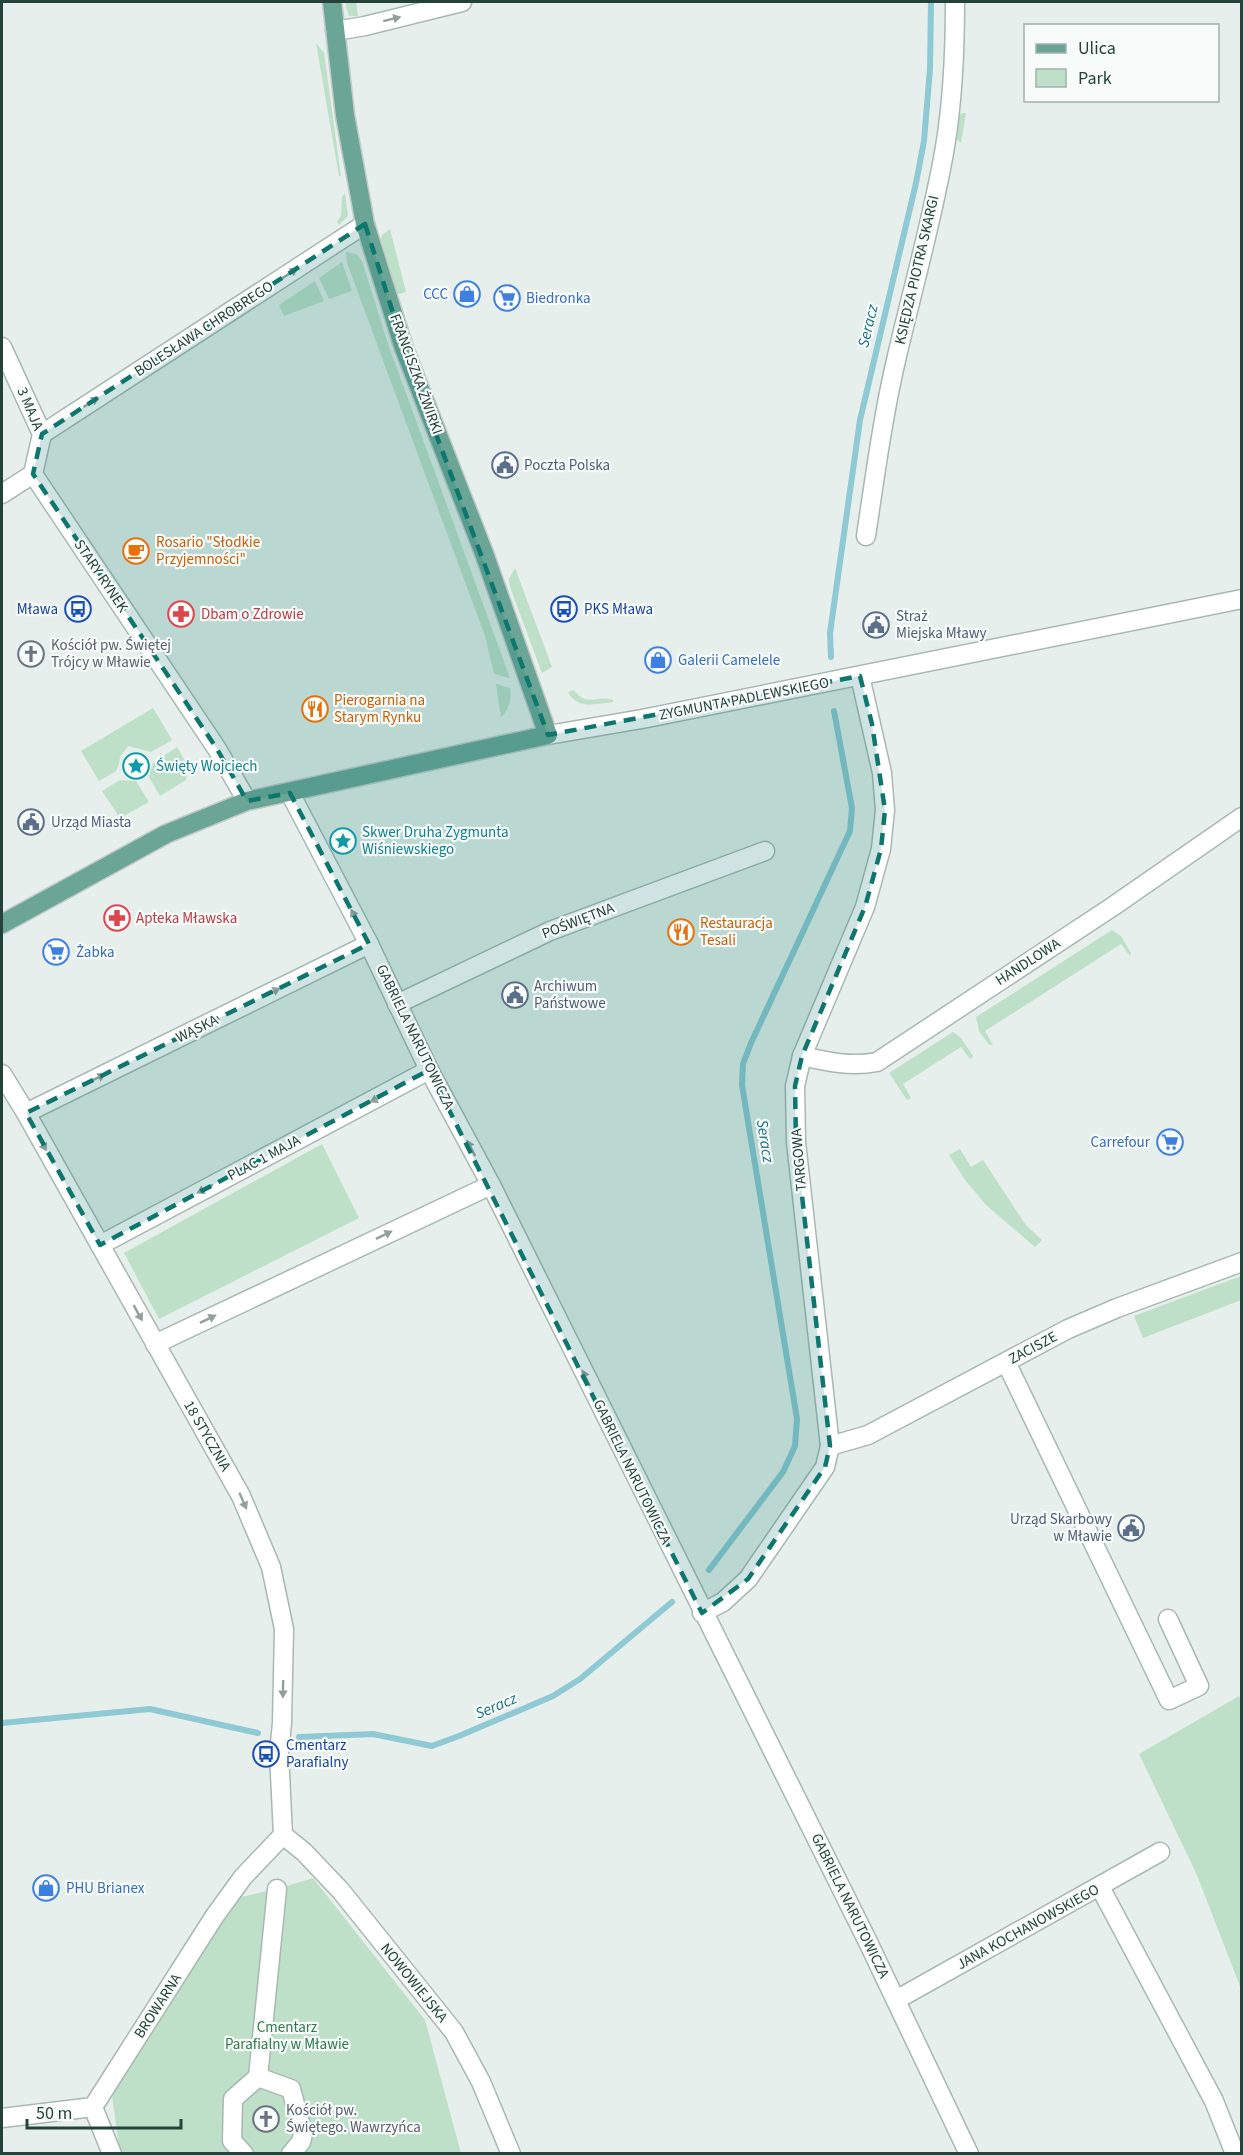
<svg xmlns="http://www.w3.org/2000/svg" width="1243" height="2155" viewBox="0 0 1243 2155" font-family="'Source Sans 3',sans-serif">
  <rect width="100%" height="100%" fill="#e6efeb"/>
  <g fill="#bfe0c8">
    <path d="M345 2H356L358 16H349Z"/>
    <path d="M316 43 324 53 341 176H339Z"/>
    <path d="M962 113H966L961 143 955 138 959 115Z"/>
    <path d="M345 193 348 216 339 225 337 222 341 215 342 197Z"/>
    <path d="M390 229 406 292 400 294 397 293 381 239 382 235Z"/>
    <path d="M346 252 356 254 362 261 388 344 510 678 494 674 485 636 347 263Z"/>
    <path d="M342 262 352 291 329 299 319 278Z"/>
    <path d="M315 281 324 301 284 316 279 305Z"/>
    <path d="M515 568 552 667 542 673 510 587 509 579Z"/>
    <path d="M496 684 510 688C512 699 509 710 501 717Z"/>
    <path d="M574 690C587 708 598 694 613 700V702C597 704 577 710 568 692Z"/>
    <path d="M153 708 172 740 151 752 128 746 120 757 119 764 116 771 99 781 81 751Z"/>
    <path d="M177 747 188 766 186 780 160 796 149 777 153 763Z"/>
    <path d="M120 780 136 781 149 802 120 818 102 791Z"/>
    <path d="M1112 930 1121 936 1131 953 1130 956 1121 944 985 1031 993 1045H989L979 1031 976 1017Z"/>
    <path d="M953 1032 961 1038 973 1056 972 1058 970 1059 961 1047 903 1084 911 1098 907 1100 889 1073Z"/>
    <path d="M322 1144 359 1218 159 1319 124 1253Z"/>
    <path d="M960 1149 971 1167 983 1160 1025 1224 1042 1240 1035 1247 986 1205 965 1180 949 1155Z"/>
    <path d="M1241 1276V1300L1143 1338 1134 1316Z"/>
    <path d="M1239 1696 1242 1702 1241 1989 1197 1875 1139 1754Z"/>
    <path d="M313 1878 425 2020 461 2153H120L110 2081 241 1897 277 1889Z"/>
  </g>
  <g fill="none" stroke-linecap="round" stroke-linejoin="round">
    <g stroke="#8ec9d4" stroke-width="6">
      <path d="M831 657 830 633 860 420 916 183 924 141 930 69 931 2"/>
      <path d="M709 1570 783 1472 795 1446 797 1419 742 1085 743 1064 751 1043 850 831 852 808 834 711"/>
      <path d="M2 1723 150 1709 258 1733"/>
      <path d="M299 1737 373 1734 432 1746 459 1736 553 1696 580 1679 672 1602"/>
    </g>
    <g stroke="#a8b8b2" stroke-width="21">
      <g id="minor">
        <path d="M335 31 365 26 462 2"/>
        <path d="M2 347 42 434 33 474"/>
        <path d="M42 434 365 224"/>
        <path d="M33 474 217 749 247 801"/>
        <path d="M2 494 33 474"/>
        <path d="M866 536C875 476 883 415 897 356 913 287 933 218 945 147 953 99 955 50 955 2"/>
        <path d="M548 735 642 719 1242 599"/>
        <path d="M290 793 369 944 429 1070 491 1185 868 1942 969 2154"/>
        <path d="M397 1004 550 931 765 851"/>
        <path d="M802 1056C828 1062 851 1067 877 1062L1112 907 1242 817"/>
        <path d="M2 1074 26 1113 241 1496 271 1567 284 1629 282 1723 279 1753 283 1835"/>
        <path d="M26 1113 369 944"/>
        <path d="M100 1245 429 1070"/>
        <path d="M155 1344 491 1185"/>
        <path d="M1006 1362 1169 1700 1199 1686 1168 1619"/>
        <path d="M830 1446 868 1435 1068 1329 1117 1308 1242 1262"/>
        <path d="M702 1613 723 1602 748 1579 825 1467 830 1446 796 1142 795 1086 802 1056 865 907 881 849 885 810 882 773 860 676"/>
        <path d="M283 1835 304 1852 341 1891 454 2032 481 2082 511 2154"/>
        <path d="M1100 1887 1214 2101 1235 2154"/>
        <path d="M277 1889 258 2077 291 2089 303 2134 301 2142 291 2154"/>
        <path d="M896 2000 1160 1852"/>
        <path d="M93 2107 112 2154"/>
        <path d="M2 2118 93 2107 214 1917 243 1877 283 1835"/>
        <path d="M244 2154 232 2141 233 2099 258 2077"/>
      </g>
    </g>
    <g stroke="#c2cac8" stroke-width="21">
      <path id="major" d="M2 924 166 834 247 801 548 735 484 553 404 348 365 224 345 115 332 2"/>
    </g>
    <use href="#minor" stroke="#fff" stroke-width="18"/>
    <use href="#major" stroke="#6aa596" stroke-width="18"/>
  </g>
  <defs><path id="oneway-solid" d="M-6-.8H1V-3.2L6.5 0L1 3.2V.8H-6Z" transform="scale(1.5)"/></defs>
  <g fill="#92a09c">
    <use href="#oneway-solid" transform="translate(392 19) rotate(-14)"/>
    <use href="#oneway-solid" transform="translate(290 273) rotate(-33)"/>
    <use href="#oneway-solid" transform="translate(91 402) rotate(-33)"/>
    <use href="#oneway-solid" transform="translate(355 917) rotate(-118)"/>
    <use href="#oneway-solid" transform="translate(272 992) rotate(-26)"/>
    <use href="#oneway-solid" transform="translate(97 1078) rotate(-26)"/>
    <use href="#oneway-solid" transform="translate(378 1098) rotate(152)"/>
    <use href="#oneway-solid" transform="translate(42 1143) rotate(61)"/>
    <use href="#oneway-solid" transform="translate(471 1148) rotate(-118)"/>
    <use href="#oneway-solid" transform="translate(205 1189) rotate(152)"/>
    <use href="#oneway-solid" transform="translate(384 1235) rotate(-26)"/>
    <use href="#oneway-solid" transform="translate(138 1313) rotate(61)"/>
    <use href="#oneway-solid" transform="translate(208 1319) rotate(-26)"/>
    <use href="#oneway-solid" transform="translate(586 1378) rotate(-116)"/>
    <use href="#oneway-solid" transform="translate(243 1501) rotate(66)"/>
    <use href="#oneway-solid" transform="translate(283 1689) rotate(91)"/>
  </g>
  <path fill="#0f766e" fill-opacity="0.2" stroke="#0f766e" stroke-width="4.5" stroke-dasharray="12 8" stroke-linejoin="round" d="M365 224 404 348 548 735 860 676 872 724 885 810 881 849 865 907 802 1056 795 1086 796 1142 830 1446 825 1467 748 1579 702 1613 429 1070 100 1245 26 1113 369 944 290 793 247 801 217 749 33 474 42 434Z"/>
  <defs>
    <g id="shop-ring" transform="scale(1.35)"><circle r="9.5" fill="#f7fbf9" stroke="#3f7fe0" stroke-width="1.5"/><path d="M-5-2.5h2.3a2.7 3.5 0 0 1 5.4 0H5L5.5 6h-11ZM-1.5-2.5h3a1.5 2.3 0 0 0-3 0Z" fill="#3f7fe0"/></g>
    <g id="supermarket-ring" transform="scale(1.35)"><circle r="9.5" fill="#f7fbf9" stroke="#3f7fe0" stroke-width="1.5"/><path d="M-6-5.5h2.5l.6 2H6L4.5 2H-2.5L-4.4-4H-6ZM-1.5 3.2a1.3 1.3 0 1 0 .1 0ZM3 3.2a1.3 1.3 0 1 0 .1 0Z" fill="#3f7fe0"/></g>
    <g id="civic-ring" transform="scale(1.35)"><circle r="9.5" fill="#f7fbf9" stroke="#5c6f8a" stroke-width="1.5"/><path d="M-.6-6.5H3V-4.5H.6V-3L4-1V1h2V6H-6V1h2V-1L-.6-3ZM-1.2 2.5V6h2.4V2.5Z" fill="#5c6f8a"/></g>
    <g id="cafe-ring" transform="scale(1.35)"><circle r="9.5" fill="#f7fbf9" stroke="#e8710a" stroke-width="1.5"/><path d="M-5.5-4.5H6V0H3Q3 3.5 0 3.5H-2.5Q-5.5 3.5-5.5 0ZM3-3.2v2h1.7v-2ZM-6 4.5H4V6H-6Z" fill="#e8710a"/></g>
    <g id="bus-ring" transform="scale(1.35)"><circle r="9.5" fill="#f7fbf9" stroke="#1a4fb4" stroke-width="1.5"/><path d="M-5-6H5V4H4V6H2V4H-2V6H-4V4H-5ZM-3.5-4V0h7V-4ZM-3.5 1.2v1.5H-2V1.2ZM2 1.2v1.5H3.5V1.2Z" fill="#1a4fb4"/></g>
    <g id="pharmacy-ring" transform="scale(1.35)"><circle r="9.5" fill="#f7fbf9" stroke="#e0444e" stroke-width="1.5"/><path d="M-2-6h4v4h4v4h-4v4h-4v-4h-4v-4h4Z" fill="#e0444e"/></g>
    <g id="church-ring" transform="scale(1.35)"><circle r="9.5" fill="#f7fbf9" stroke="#6b7280" stroke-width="1.5"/><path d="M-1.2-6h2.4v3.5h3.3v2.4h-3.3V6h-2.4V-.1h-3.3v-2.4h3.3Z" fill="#6b7280"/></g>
    <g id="restaurant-ring" transform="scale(1.35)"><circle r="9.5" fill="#f7fbf9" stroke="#e8710a" stroke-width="1.5"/><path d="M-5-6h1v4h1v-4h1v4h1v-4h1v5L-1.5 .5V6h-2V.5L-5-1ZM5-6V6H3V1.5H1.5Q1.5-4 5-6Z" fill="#e8710a"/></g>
    <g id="sight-ring" transform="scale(1.35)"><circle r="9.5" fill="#f7fbf9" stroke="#0f9aa8" stroke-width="1.5"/><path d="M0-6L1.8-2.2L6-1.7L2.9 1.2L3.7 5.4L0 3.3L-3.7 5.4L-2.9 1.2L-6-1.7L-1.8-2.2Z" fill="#0f9aa8"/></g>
  </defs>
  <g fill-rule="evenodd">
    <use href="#shop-ring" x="467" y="294"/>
    <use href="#supermarket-ring" x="507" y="298"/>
    <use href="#civic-ring" x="505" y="465"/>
    <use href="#cafe-ring" x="136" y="551"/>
    <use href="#bus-ring" x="78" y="609"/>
    <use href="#bus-ring" x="564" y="609"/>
    <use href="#pharmacy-ring" x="181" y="614"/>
    <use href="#civic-ring" x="876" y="625"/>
    <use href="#church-ring" x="31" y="654"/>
    <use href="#shop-ring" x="658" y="660"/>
    <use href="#restaurant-ring" x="315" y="709"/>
    <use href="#sight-ring" x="136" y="766"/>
    <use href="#civic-ring" x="31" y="822"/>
    <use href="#sight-ring" x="343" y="841"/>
    <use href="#pharmacy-ring" x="117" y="918"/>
    <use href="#restaurant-ring" x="681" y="932"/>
    <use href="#supermarket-ring" x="56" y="952"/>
    <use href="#civic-ring" x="515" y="995"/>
    <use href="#supermarket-ring" x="1170" y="1142"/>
    <use href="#civic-ring" x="1131" y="1528"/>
    <use href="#bus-ring" x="266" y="1754"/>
    <use href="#shop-ring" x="46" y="1888"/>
    <use href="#church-ring" x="266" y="2119"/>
  </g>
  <g text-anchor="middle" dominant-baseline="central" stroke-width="4.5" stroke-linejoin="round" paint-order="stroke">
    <g font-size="15" fill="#24423a" stroke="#f7fbf9">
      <text transform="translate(917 270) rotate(-77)">KSIĘDZA PIOTRA SKARGI</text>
      <text transform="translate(204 329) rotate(-33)">BOLESŁAWA CHROBREGO</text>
      <text transform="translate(416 374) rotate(70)">FRANCISZKA ŻWIRKI</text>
      <text transform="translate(30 409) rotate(67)">3 MAJA</text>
      <text transform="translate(101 576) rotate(56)">STARY RYNEK</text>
      <text transform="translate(744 699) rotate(-11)">ZYGMUNTA PADLEWSKIEGO</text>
      <text transform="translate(578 921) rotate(-21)">POŚWIĘTNA</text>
      <text transform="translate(1028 962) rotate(-33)">HANDLOWA</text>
      <text transform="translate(197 1029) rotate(-26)">WĄSKA</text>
      <text transform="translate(415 1037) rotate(64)">GABRIELA NARUTOWICZA</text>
      <text transform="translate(264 1158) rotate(-28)">PLAC 1 MAJA</text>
      <text transform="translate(799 1160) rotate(-95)">TARGOWA</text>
      <text transform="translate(1033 1348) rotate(-28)">ZACISZE</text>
      <text transform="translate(207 1436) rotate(60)">18 STYCZNIA</text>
      <text transform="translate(632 1472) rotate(64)">GABRIELA NARUTOWICZA</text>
      <text transform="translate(850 1906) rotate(64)">GABRIELA NARUTOWICZA</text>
      <text transform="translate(1028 1927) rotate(-29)">JANA KOCHANOWSKIEGO</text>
      <text transform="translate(414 1983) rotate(51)">NOWOWIEJSKA</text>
      <text transform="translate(158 2006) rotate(-57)">BROWARNA</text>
    </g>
    <g font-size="15" fill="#366cbe" stroke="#f7fbf9" text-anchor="start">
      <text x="448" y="294" text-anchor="end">CCC</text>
      <text x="526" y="298">Biedronka</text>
      <text x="678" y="660">Galerii Camelele</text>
      <text x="76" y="952">Żabka</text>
      <text x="1150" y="1142" text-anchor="end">Carrefour</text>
      <text x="66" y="1888">PHU Brianex</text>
    </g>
    <g font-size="15" fill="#4e5e75" stroke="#f7fbf9" text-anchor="start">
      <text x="524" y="465">Poczta Polska</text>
      <text x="896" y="616">Straż<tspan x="896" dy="17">Miejska Mławy</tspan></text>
      <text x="51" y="822">Urząd Miasta</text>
      <text x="534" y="986">Archiwum<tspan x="534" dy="17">Państwowe</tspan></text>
      <text x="1112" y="1519" text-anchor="end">Urząd Skarbowy<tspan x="1112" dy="17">w Mławie</tspan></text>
    </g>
    <g font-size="15" fill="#c56008" stroke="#f7fbf9" text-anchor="start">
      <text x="156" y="542">Rosario "Słodkie<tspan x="156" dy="17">Przyjemności"</tspan></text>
      <text x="334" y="700">Pierogarnia na<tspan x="334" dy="17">Starym Rynku</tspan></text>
      <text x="700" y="923">Restauracja<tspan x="700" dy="17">Tesali</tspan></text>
    </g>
    <g font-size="15" fill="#164399" stroke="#f7fbf9" text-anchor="start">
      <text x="58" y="609" text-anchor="end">Mława</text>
      <text x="584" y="609">PKS Mława</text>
      <text x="286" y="1745">Cmentarz<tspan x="286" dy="17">Parafialny</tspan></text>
    </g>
    <g font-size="15" fill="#be3a42" stroke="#f7fbf9" text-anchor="start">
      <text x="201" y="614">Dbam o Zdrowie</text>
      <text x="136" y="918">Apteka Mławska</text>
    </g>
    <g font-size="15" fill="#5b616d" stroke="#f7fbf9" text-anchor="start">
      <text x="51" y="645">Kościół pw. Świętej<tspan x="51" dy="17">Trójcy w Mławie</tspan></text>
      <text x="286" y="2110">Kościół pw.<tspan x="286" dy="17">Świętego. Wawrzyńca</tspan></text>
    </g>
    <g font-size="15" fill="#0d838f" stroke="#f7fbf9" text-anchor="start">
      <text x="156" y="766">Święty Wojciech</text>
      <text x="362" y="832">Skwer Druha Zygmunta<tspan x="362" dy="17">Wiśniewskiego</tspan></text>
    </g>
    <g font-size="15" fill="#2d7a4b" stroke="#f7fbf9">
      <text x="287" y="2027">Cmentarz<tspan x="287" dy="17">Parafialny w Mławie</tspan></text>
    </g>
    <g font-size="16" font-style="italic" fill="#1c6f80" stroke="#f7fbf9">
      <text transform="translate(868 326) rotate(-77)">Seracz</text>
      <text transform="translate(765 1141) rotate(81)">Seracz</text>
      <text transform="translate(496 1706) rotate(-23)">Seracz</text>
    </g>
  </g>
  <rect width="1243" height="2155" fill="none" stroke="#24423a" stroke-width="6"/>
  <rect x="1024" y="24" width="195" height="78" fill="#f7fbf9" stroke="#a3b1ad" stroke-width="1.5"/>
  <rect x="1036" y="44" width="30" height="9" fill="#6aa596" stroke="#a3b1ad" stroke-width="1.5"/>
  <text x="1078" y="54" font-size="18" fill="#24423a">Ulica</text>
  <rect x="1036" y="69" width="30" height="18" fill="#bfe0c8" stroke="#a3b1ad" stroke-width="1.5"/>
  <text x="1078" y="84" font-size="18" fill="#24423a">Park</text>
  <path d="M27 2119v9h154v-9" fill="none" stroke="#24423a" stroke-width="3"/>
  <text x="36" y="2119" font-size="18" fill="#24423a" stroke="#f7fbf9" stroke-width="4.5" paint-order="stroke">50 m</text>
</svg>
